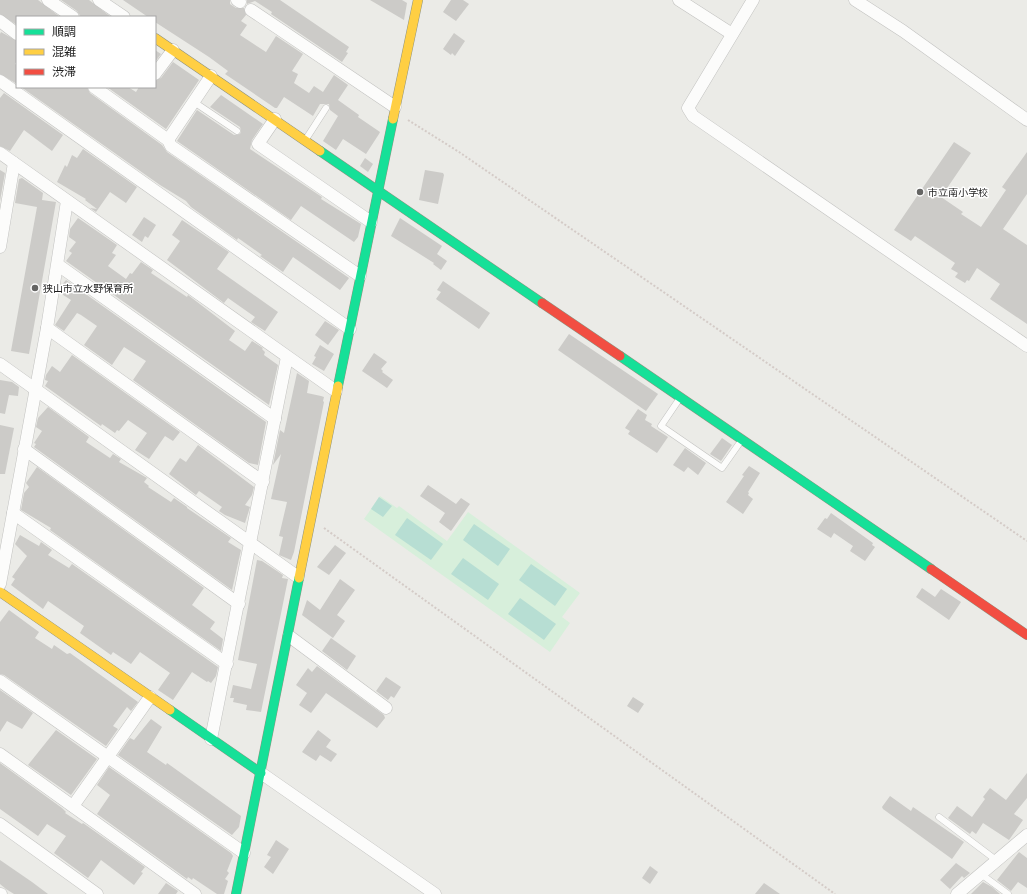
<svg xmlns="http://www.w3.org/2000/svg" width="1027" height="894" viewBox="0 0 1027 894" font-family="Figtree,'Noto Sans JP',sans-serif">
  <rect width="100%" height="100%" fill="#ebebe7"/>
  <path fill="#d7efdb" d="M380 496 397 508 399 506 447 541 468 512 580 593 562 617 570 623 550 652 364 519Z"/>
  <g fill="#b7ded3">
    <path d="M379 497 392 506 383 517 371 509Z"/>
    <path d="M407 518 443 544 431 560 395 535Z"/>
    <path d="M474 524 510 549 498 566 463 540Z"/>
    <path d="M463 558 499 584 488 600 451 574Z"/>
    <path d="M531 564 567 589 555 606 519 580Z"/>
    <path d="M520 598 556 624 544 640 508 614Z"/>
  </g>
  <g fill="#cccbc8">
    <path d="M0 0H38L60 17H17V25L0 14Z"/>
    <path d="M61 0H89L111 17H81L77 11Z"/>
    <path d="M123 0H230V4L236 8H244L246 15 241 21 247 25 240 35 266 52 276 36 303 54 292 71 298 74 294 83 309 93 314 86 323 92 334 75 348 85 338 100 359 115 358 117 380 132 379 134 366 154 343 139 336 150 323 141 338 116 330 110 329 104H320L313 116 284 97 277 108H275L225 74 228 71 209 57 155 22V17H148Z"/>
    <path d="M247 0H280L349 47 346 52 348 53 342 62 271 14 272 12 255 1 247 4Z"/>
    <path d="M370 0H402L407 3 404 20Z"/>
    <path d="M451 0H463L469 4 456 21 443 12Z"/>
    <path d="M1 32 17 41V61L15 64 17 65V84L0 74V34Z"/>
    <path d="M454 33 465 41 455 56 452 53 451 55 443 49Z"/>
    <path d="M155 50 161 54 155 62Z"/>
    <path d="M173 62 199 80 166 129 107 87H128L136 92 139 87H155V81L161 78Z"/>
    <path d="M21 87H87L90 93 162 145 167 152 349 278 340 290 293 257 283 272 260 256 262 255 238 238 237 240 191 207 186 201 160 185Z"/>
    <path d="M4 93 63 135 52 151 24 130 10 151 0 146V98Z"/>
    <path d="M221 95 263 124 252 140 250 149 322 197 321 199 361 224 358 237 354 242 301 206 291 220 177 141 197 110 234 135 240 134 241 131 240 127 210 107Z"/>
    <path d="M954 142 971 153 941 197 963 212 961 214 981 227 1006 190 1002 187 1027 152V194L1003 229 1027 245V324L990 299 1000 284 977 268 969 281 967 280 965 283 955 277 958 273 951 269 955 263 915 236 911 241 894 230Z"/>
    <path d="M83 149 137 187 126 203 110 192 96 212 90 208 97 209 85 200 86 199 57 182 65 165 67 167 72 155 77 158Z"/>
    <path d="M365 158 373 164 368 172 360 166Z"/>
    <path d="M0 170 5 173 0 201Z"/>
    <path d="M425 170 443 173 444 175 438 204 419 200Z"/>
    <path d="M22 178 43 193 42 200 56 202 29 354 11 351 37 207 15 203 19 179Z"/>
    <path d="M144 217 156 225 148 238 145 236 142 242 132 235Z"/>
    <path d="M78 218 117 245 112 253 116 255 108 266 126 279 130 273 132 274 141 262 153 270 151 273 187 297 188 295 235 331 229 340 245 351 252 341 263 348 262 349 265 352 264 355 278 365 269 405 66 261 72 253 69 251 76 242 69 237 70 229Z"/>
    <path d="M400 218 442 246 437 254 447 261 441 270 433 264 434 263 391 236Z"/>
    <path d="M182 220 229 252 217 269 278 312 265 331 251 322 255 317 228 298 224 303 167 260 180 241 172 235Z"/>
    <path d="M66 280 266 422 258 465 249 463 133 380 146 361 124 347 112 365 84 345 97 326 81 315 77 313 64 331 55 325 71 300 60 293 61 286Z"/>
    <path d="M443 281 490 313 479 329 436 299 441 292 437 290Z"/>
    <path d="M325 321 339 330 328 345 315 335Z"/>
    <path d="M569 334 658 394 646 411 558 350Z"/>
    <path d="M320 345 334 354 324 371 312 364 316 357 314 356Z"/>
    <path d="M374 353 387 362 381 369 383 371 382 372 393 380 387 388 362 371Z"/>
    <path d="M72 355 180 432 173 441 165 436 149 459 135 450 147 433 128 420 119 431 117 430 115 433 102 424 101 426 45 386 48 381 45 380 46 375 52 366 60 372Z"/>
    <path d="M297 373 309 381 307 393 321 396 324 397 323 401 324 402 294 552 291 560 279 555 283 537 279 536 287 502 271 499 281 454 273 465 280 430 284 433Z"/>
    <path d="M0 380 12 382 19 387 18 396 9 395 5 414 0 413Z"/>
    <path d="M48 407 89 437 86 442 110 458 113 454 121 459 119 462 147 478 144 482 149 486 148 487 171 502 174 498 187 507V508L231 538 228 542 241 550 232 590 34 447 36 444 34 443 42 431 36 427 38 418Z"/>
    <path d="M638 409 647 415 645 420 652 424 651 426 668 437 657 453 628 434 630 431 625 428Z"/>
    <path d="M0 425 14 428 5 474H0Z"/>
    <path d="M722 438 732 445 721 461 710 454Z"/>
    <path d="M198 445 254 487 252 495 245 505 250 507 245 523 225 515 219 511 222 507 199 491 196 495 169 474 180 458 186 462Z"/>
    <path d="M685 448 706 463 698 475 688 467 684 472 673 465Z"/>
    <path d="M749 466 760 473 748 492 749 493 748 495 753 499 743 514 726 502 744 476 742 475Z"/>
    <path d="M37 467 204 588 192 605 215 622 210 629 223 639 221 651 50 530 51 528 21 510 24 493 29 487 26 483Z"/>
    <path d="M428 485 456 504 461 498 470 504 451 531 439 522 445 513 420 496Z"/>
    <path d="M831 513 873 543 872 545 875 547 865 561 850 551 853 546 834 533 831 538 817 529 825 518 827 519Z"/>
    <path d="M20 535 39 546 41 542 52 550 48 555 69 568 72 564 218 667 216 676 211 683 208 681 207 682 192 672 173 700 158 690 170 673 140 652 131 664 113 652 111 655 80 633 84 626 48 601 43 609 11 585 15 579 12 577 27 556 15 544Z"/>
    <path d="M335 545 346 553 329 575 317 567Z"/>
    <path d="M257 560 262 561 283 575 282 578 288 579 261 712 246 710 247 705 233 702 234 698H230L233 685 251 689 257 664 238 660Z"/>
    <path d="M340 579 355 590 337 615 345 621 333 638 302 615 307 600 320 610Z"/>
    <path d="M922 588 935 597 941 589 961 602 949 620 916 597Z"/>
    <path d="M9 610 39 632 35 638 52 649 54 645 67 654 70 653 138 702 131 711 127 707 113 726 118 729 106 746 4 675 0 674V622Z"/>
    <path d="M331 638 356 656 347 670 322 651Z"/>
    <path d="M317 666 384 715 385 718 377 728 326 693 311 713 299 705 307 693 296 685 308 668 312 672Z"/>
    <path d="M386 677 401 687 394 698 391 696 388 700 376 691Z"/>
    <path d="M0 690 33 713 22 729 7 721 0 732Z"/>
    <path d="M633 697 644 704 638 713 627 706Z"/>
    <path d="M151 719 162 727 147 752 166 765 167 763 241 816 239 827 232 835 118 755 130 738 134 740Z"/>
    <path d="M56 730 97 759 71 795 28 765Z"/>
    <path d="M318 730 331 740 326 747 337 754 331 762 320 755 316 761 302 752Z"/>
    <path d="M0 763 62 808 66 812 65 813 82 824 83 823 145 867 141 872 143 873 134 885 101 860 88 878 54 853 66 836 47 824 38 836 0 809Z"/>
    <path d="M109 767 231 853 233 856 227 871 229 873 225 879 228 881 224 894H217L193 878 192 880 188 877 187 879 97 814 110 795 97 785Z"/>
    <path d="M1027 773V798L1014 814 1023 820 1009 840 983 823 976 834 972 831 970 834 948 818 957 806 972 817 985 799 983 797 990 788 1006 800Z"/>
    <path d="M890 796 911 811 913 807 964 842 952 859 883 809 882 807Z"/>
    <path d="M276 840 289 849 273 874 264 867 271 857 267 855Z"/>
    <path d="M1019 852 1027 858V888L1018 882 1011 891 997 880Z"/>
    <path d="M0 860 32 882 48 894H14L6 889 0 884Z"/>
    <path d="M956 863 970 873 964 878 962 876 950 889 940 880Z"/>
    <path d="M650 866 658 872 650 884 642 878Z"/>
    <path d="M983 882 992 887 1000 894H971Z"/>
    <path d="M166 883 178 891 176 894H158Z"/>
    <path d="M764 883 780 894H755Z"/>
  </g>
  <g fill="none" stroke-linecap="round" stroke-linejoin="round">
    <g stroke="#c2c2c0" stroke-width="7">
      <g id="lane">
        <path d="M194 102 237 131"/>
        <path d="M306 139 326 108"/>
        <path d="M680 398 661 426 722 468 741 441"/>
        <path d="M939 817 996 860"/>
        <path d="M981 874 1008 894"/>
      </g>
    </g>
    <g stroke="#c2c2c0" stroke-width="13">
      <g id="street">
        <path d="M48 0 73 17"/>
        <path d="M99 0 124 17"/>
        <path d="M237 0 240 2"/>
        <path d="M679 0 732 34"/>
        <path d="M753 0 688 108 693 116 1027 346"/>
        <path d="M855 0 903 31 1027 120"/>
        <path d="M251 10 395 107"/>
        <path d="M0 21 17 34"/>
        <path d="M155 74 173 50"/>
        <path d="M0 81 350 329"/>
        <path d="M94 87 168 140 171 146 360 276"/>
        <path d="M275 119 258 144 371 222"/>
        <path d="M168 140 211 76"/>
        <path d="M0 153 336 391"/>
        <path d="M0 247 14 163"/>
        <path d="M58 265 275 419"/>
        <path d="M47 328 263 482"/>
        <path d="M0 364 298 577"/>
        <path d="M24 449 239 604"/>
        <path d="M13 513 227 664"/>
        <path d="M0 584 47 328 67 201"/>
        <path d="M289 636 386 708"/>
        <path d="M0 681 244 853"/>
        <path d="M211 739 287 357"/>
        <path d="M0 754 195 894"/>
        <path d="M261 773 435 894"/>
        <path d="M73 806 150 697"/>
        <path d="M0 824 97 894"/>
        <path d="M0 894H1"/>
        <path d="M957 894 1027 835"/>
      </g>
    </g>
    <g stroke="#8f9381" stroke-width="10">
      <g id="fast">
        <path d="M320 151 542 303"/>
        <path d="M620 356 931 569"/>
        <path d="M338 386 393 119"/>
        <path d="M170 710 261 773"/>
        <path d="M236 894 299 578"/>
      </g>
    </g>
    <g stroke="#8f9381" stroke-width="10">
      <g id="slow">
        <path d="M155 38 320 151"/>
        <path d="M393 119 418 0"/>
        <path d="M299 578 338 386"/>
        <path d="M0 592 170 710"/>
      </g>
    </g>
    <g stroke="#8f9381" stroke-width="10">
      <g id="jam">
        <path d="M542 303 620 356"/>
        <path d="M931 569 1027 635"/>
      </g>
    </g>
    <g stroke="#d4cbc7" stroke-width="2" stroke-dasharray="2 2" stroke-linecap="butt">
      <path d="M408 120 459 152 1027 541"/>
      <path d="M324 528 835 894"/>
    </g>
    <use href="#lane" stroke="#fcfcfb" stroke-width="6"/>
    <use href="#street" stroke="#fcfcfb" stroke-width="12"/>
    <use href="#fast" stroke="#16e098" stroke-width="9"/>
    <use href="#slow" stroke="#ffcf43" stroke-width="9"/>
    <use href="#jam" stroke="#f24e42" stroke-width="9"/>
  </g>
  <g fill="#656564" stroke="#fff" stroke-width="1.5">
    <circle cx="920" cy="192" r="4"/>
    <circle cx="35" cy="288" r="4"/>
  </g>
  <g text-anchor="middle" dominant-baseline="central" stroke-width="3" stroke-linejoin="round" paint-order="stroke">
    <g font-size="10" fill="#1d1d1d" stroke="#fff" text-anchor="start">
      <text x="928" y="192">市立南小学校</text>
      <text x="43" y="288">狭山市立水野保育所</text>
    </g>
  </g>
  <rect x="16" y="16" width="140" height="72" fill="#ffffff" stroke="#a5a5a5"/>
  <rect x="24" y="29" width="20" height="6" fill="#16e098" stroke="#a5a5a5"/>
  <text x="52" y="36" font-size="12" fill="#1d1d1d">順調</text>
  <rect x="24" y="49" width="20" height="6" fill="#ffcf43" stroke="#a5a5a5"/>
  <text x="52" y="56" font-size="12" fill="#1d1d1d">混雑</text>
  <rect x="24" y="69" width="20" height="6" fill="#f24e42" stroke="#a5a5a5"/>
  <text x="52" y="76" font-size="12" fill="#1d1d1d">渋滞</text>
</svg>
